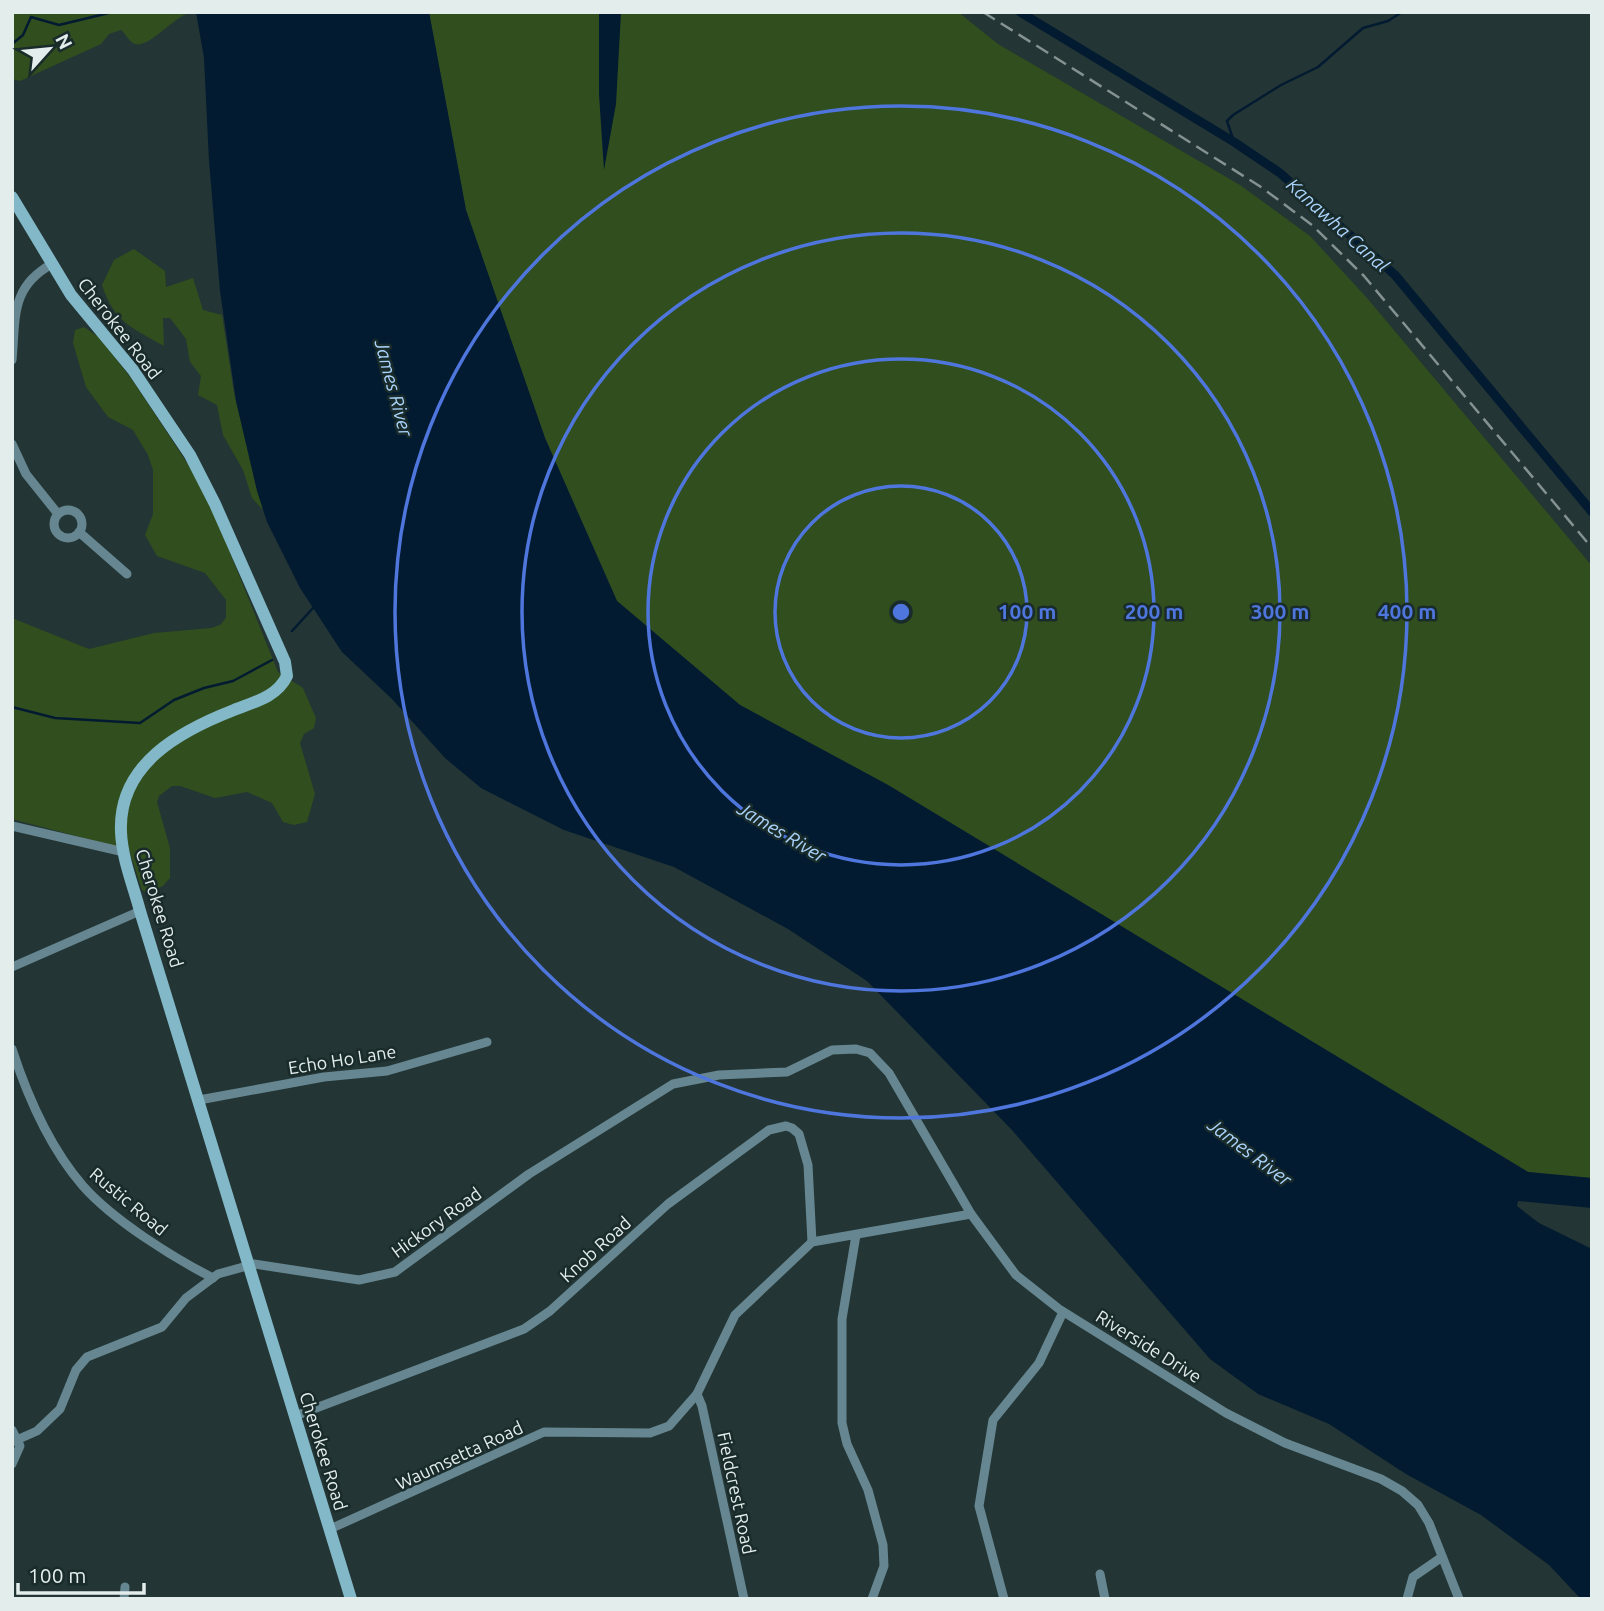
<svg xmlns="http://www.w3.org/2000/svg" width="1604" height="1611" viewBox="0 0 1604 1611" font-family="Ubuntu,sans-serif">
  <rect width="100%" height="100%" fill="#233534"/>
  <g fill="#314e1e">
    <path d="M12 12H192C174 15 147 52 133 43 128 40 126 34 121 30L109 34 101 44 20 81 12 79Z"/>
    <path d="M429 12H958L998 44 1240 185 1310 236 1367 298 1592 566V1178L1528 1172 888 785 740 705 617 601 545 438 466 210Z"/>
    <path d="M134 249 165 271 166 287 193 278 203 310 222 315 234 393 263 510 252 498 243 470 223 435 217 405 198 395 201 376 190 362 186 339 170 318H163L164 346C132 328 114 322 102 285L114 260Z"/>
    <path d="M84 327 100 338 133 381 193 472 218 523 278 672 303 688 316 718 314 728 304 734 300 743 315 794 307 822 294 825 283 822 272 803 247 792 215 798 180 786H172L159 796 157 802 170 848V878L163 886 147 893 142 890 129 850 12 819V618L89 649 154 633 211 628 220 625 226 618V600L205 573 157 556 145 535 153 514V470L148 455 133 430 108 417 86 387 73 343 75 330Z"/>
  </g>
  <g fill="#021b31">
    <path d="M196 12H429L466 210 545 438 617 601 740 705 888 785 1528 1172 1592 1178V1208L1518 1201 1517 1206 1539 1223 1592 1249V1599H1581L1549 1565 1481 1515 1406 1474 1329 1424 1258 1394 1210 1359 1011 1129 867 981 788 929 674 867 564 830 481 788 445 758 392 699 342 652 300 588 267 522 257 491 236 401 220 291 209 161 204 58Z"/>
    <path d="M599 12H621L616 104 604 170 599 94Z"/>
  </g>
  <g fill="none" stroke-linecap="round" stroke-linejoin="round">
    <g stroke="#021b31" stroke-width="2.5">
      <path d="M165 12H168"/>
      <path d="M12 44 23 35 31 17 59 25 113 12"/>
      <path d="M1234 142 1227 121 1233 115 1281 85 1318 67 1363 28 1388 21 1402 12"/>
      <path d="M292 631 313 608"/>
      <path d="M12 707 55 718 140 723 174 700 204 688 233 681 272 660"/>
    </g>
    <path stroke="#021b31" stroke-width="9" d="M1020 12 1234 142 1280 173 1395 275 1592 512"/>
    <g stroke="#668791" stroke-width="9">
      <path d="M12 360C16 318 10 287 52 264"/>
      <path d="M12 444 26 474 58 514"/>
      <circle cx="68" cy="524" r="14"/>
      <path d="M79 532 127 574"/>
      <path d="M12 826 124 852"/>
      <path d="M12 967 140 911"/>
      <path d="M12 1049C27 1095 50 1148 83 1186 113 1220 172 1257 213 1278"/>
      <path d="M199 1100 324 1077 387 1071 487 1042"/>
      <path d="M856 1235 842 1319V1423L847 1444 868 1490 883 1545 884 1566 872 1599"/>
      <path d="M697 1394 702 1406 744 1599"/>
      <path d="M295 1416 524 1329 550 1311 668 1204 769 1130 786 1126 792 1128 799 1134 808 1165 812 1242"/>
      <path d="M12 1430 20 1446 12 1464"/>
      <path d="M12 1442 37 1431 60 1409 76 1370 87 1357 162 1327 186 1298 218 1274 254 1264 359 1280 395 1272 529 1174 673 1084 719 1075 787 1072 832 1050 856 1049 870 1053 889 1073 971 1214 1016 1275 1059 1309 1226 1413 1285 1443 1381 1479 1402 1491 1418 1505 1429 1523 1459 1599"/>
      <path d="M330 1529 544 1432 650 1433 669 1426 697 1394 735 1315 812 1242 971 1214"/>
      <path d="M1100 1574 1105 1599"/>
      <path d="M124 1599 125 1587"/>
      <path d="M1004 1599 979 1506 993 1420 1039 1363 1063 1312"/>
      <path d="M1407 1599 1413 1577 1442 1557"/>
    </g>
    <path stroke="#82b8c8" stroke-width="12" d="M12 197 71 295 133 370 190 455 215 504 285 662 287 676C277 697 254 702 234 710 180 731 118 764 121 832 122 858 133 885 140 911L351 1599"/>
    <path stroke="#849291" stroke-width="2.5" stroke-dasharray="14 7" stroke-linecap="butt" d="M983 12 1261 187 1312 225 1364 276 1592 548"/>
  </g>
  <g fill="none" stroke="#4e76dd" stroke-width="3.5">
    <circle cx="901" cy="612" r="126"/>
    <circle cx="901" cy="612" r="253"/>
    <circle cx="901" cy="612" r="379"/>
    <circle cx="901" cy="612" r="506"/>
  </g>
  <g text-anchor="middle" dominant-baseline="central" stroke-width="5" stroke-linejoin="round" paint-order="stroke">
    <g font-size="18" fill="#e2edec" stroke="#192b2a">
      <text transform="translate(120 328) rotate(52)">Cherokee Road</text>
      <text transform="translate(160 908) rotate(73)">Cherokee Road</text>
      <text transform="translate(342 1059) rotate(-9)">Echo Ho Lane</text>
      <text transform="translate(129 1201) rotate(40)">Rustic Road</text>
      <text transform="translate(436 1222) rotate(-36)">Hickory Road</text>
      <text transform="translate(595 1249) rotate(-42)">Knob Road</text>
      <text transform="translate(1149 1346) rotate(32)">Riverside Drive</text>
      <text transform="translate(324 1451) rotate(73)">Cherokee Road</text>
      <text transform="translate(459 1455) rotate(-25)">Waumsetta Road</text>
      <text transform="translate(737 1493) rotate(78)">Fieldcrest Road</text>
    </g>
    <g font-size="19" font-style="italic" fill="#abd4fc" stroke="#192b2a">
      <text transform="translate(1338 225) rotate(42)">Kanawha Canal</text>
      <text transform="translate(394 388) rotate(75)">James River</text>
      <text transform="translate(782 832) rotate(31)">James River</text>
      <text transform="translate(1250 1152) rotate(37)">James River</text>
    </g>
  </g>
  <circle cx="901" cy="612" r="10" fill="#4e76dd" stroke="#192b2a" stroke-width="3.5"/>
  <g font-size="21" text-anchor="middle" font-weight="bold" fill="#4e76dd" stroke="#192b2a" stroke-width="5" stroke-linejoin="round" paint-order="stroke">
    <text x="1027" y="619">100 m</text>
    <text x="1154" y="619">200 m</text>
    <text x="1280" y="619">300 m</text>
    <text x="1407" y="619">400 m</text>
  </g>
  <rect width="1604" height="1611" fill="none" stroke="#e2edec" stroke-width="28"/>
  <g transform="translate(49 49) rotate(63)" stroke="#192b2a" stroke-width="5" paint-order="stroke">
  <path d="M0-5L12 26L0 18L-12 26Z" fill="#e2edec"/>
  <text y="-10" font-size="19" font-weight="bold" text-anchor="middle" fill="#e2edec">N</text>
  </g>
  <path d="M18 1583v10h126v-10" fill="none" stroke="#e2edec" stroke-width="3.5"/>
  <text x="28" y="1583" font-size="21" fill="#e2edec" stroke="#192b2a" stroke-width="5" paint-order="stroke">100 m</text>
</svg>
